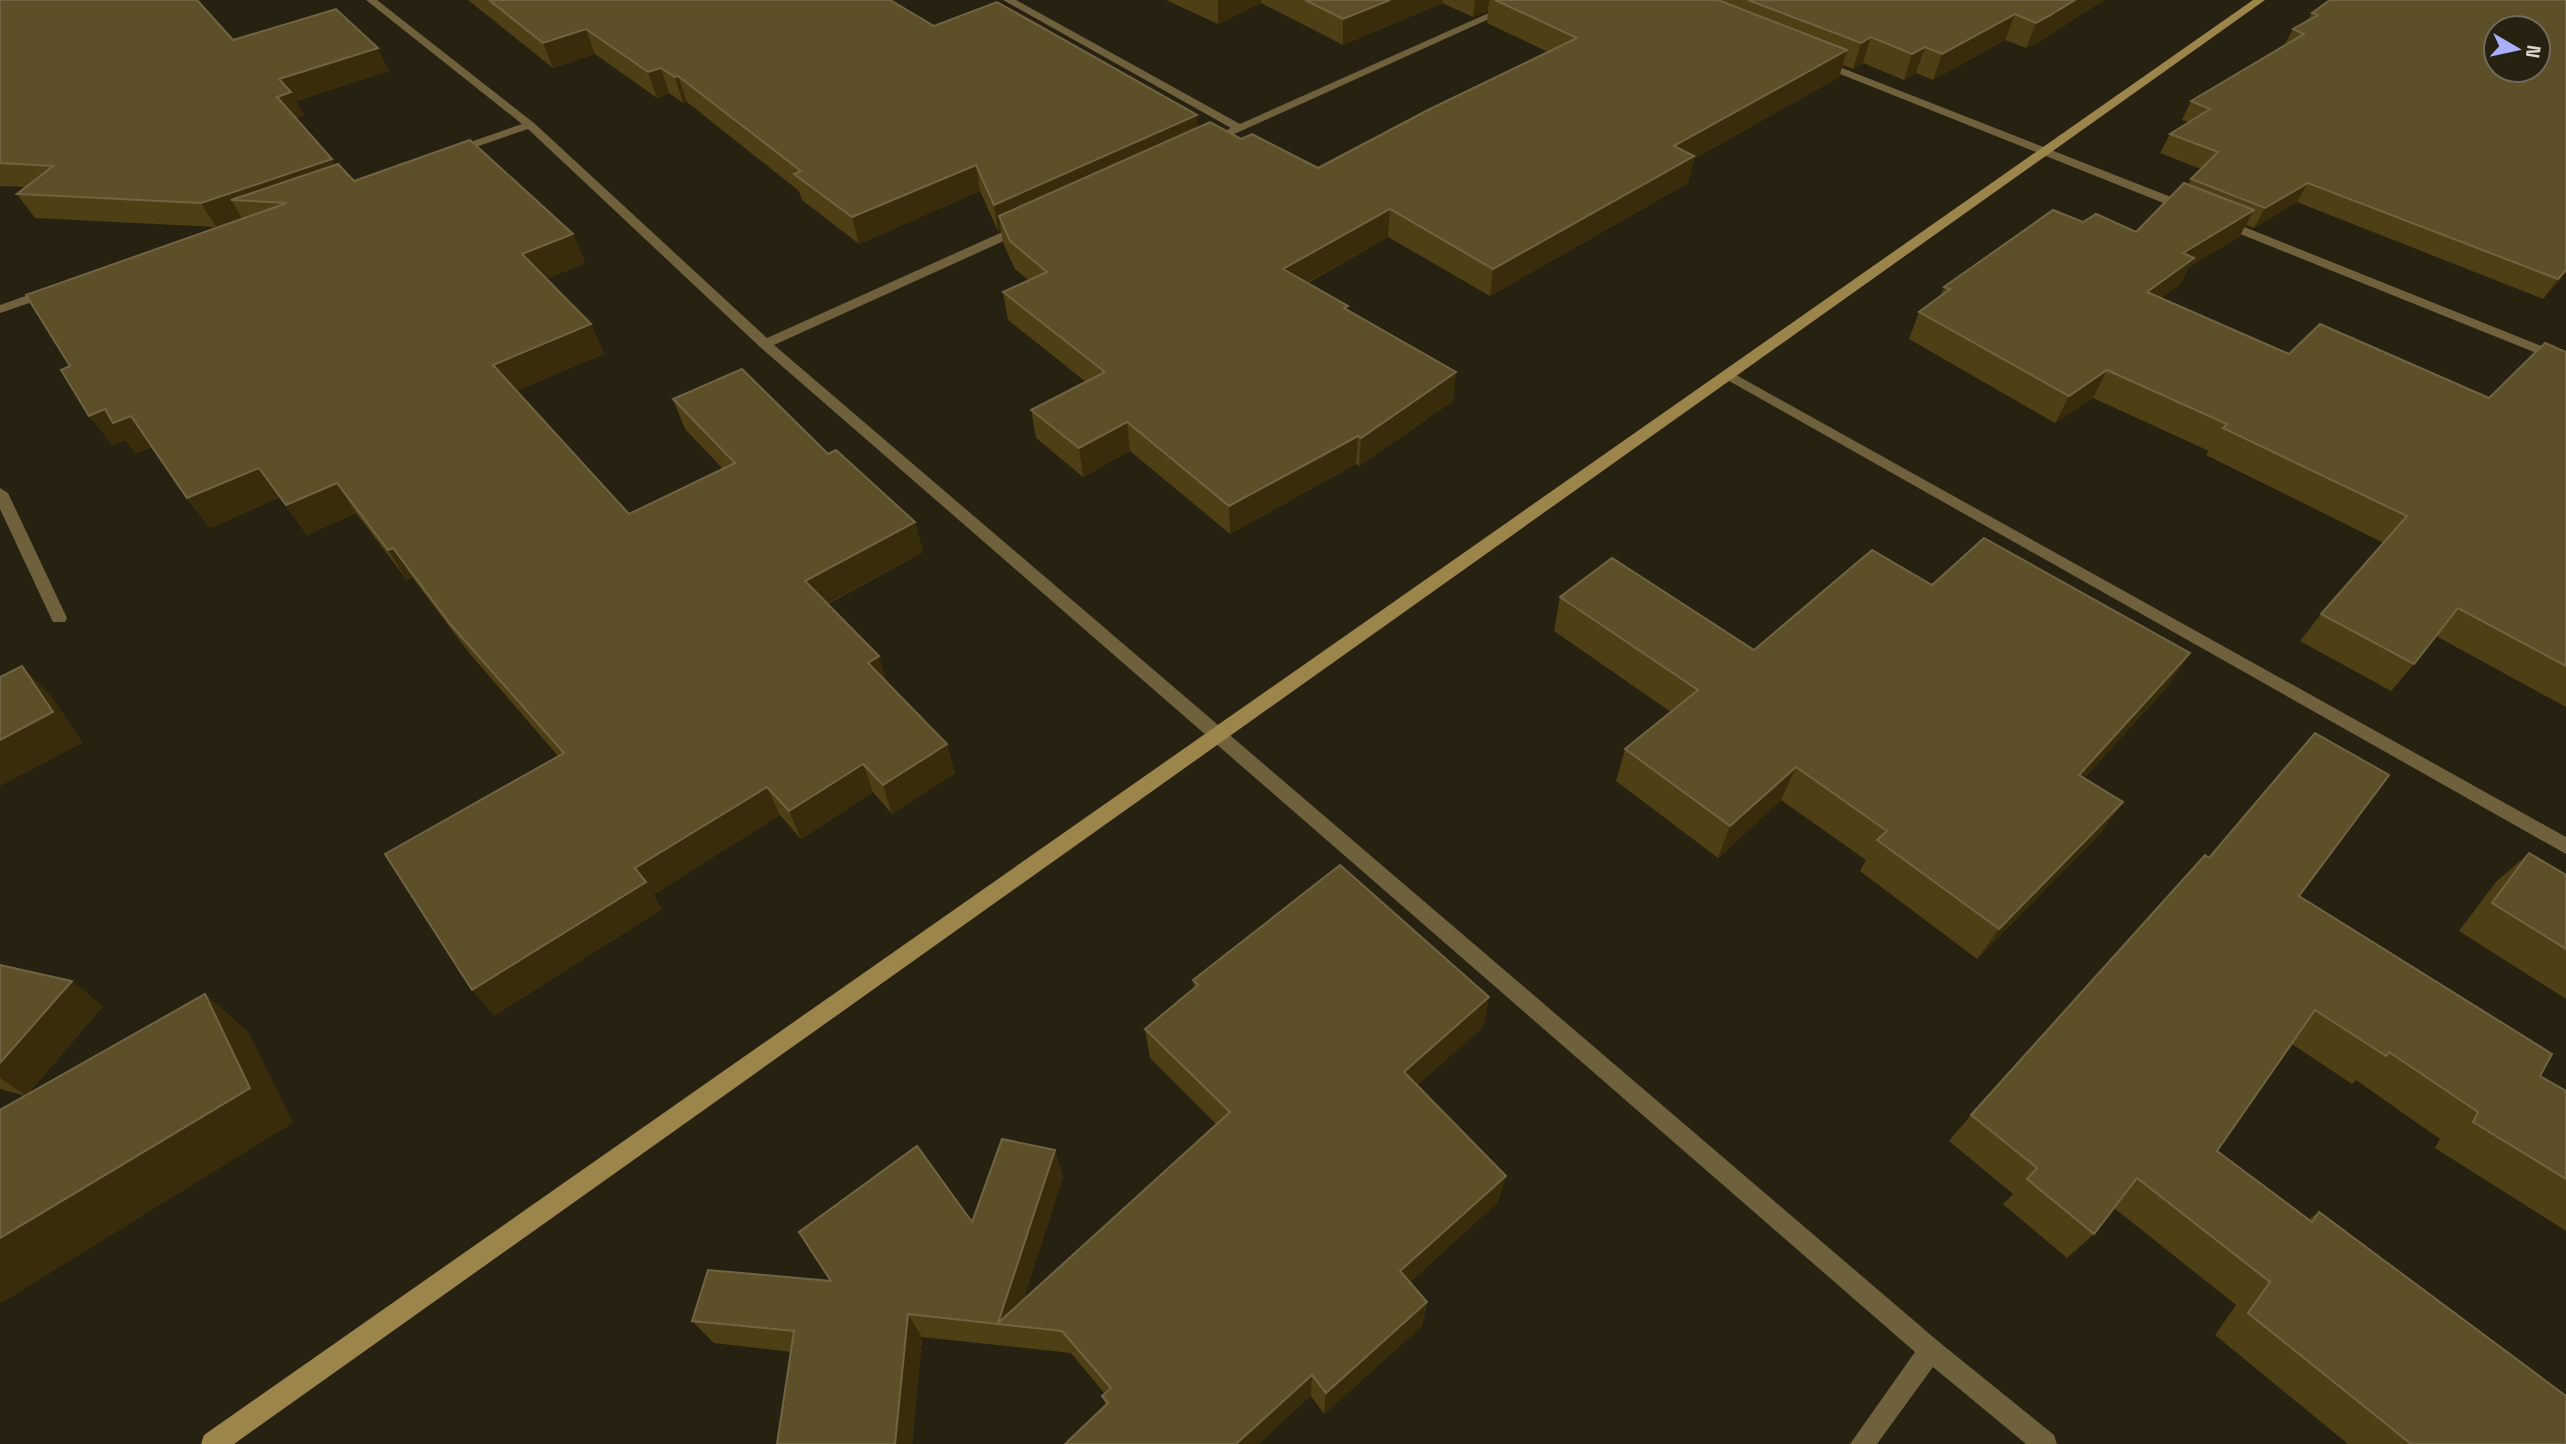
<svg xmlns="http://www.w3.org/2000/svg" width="2566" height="1444" viewBox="0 0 2566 1444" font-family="'Space Grotesk',sans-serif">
  <rect width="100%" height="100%" fill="#272112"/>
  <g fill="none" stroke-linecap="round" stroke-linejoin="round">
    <g fill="#70613d" fill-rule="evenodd">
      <path d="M366 0H377L534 123 767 338 1018 225H1026V231L774 345 1939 1342 2054 1435 2057 1444H2026L1933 1367 1877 1444H1850L1915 1352 760 347 528 129 458 153H450V149L522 124Z"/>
      <path d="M1003 0H1016L1240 124 1518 0H1531L1210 145 1204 142 1206 140 1231 128Z"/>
      <path d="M1819 59 2194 206 2196 209 2186 212 1815 64V60Z"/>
      <path d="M2222 218 2566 356V365L2218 225V219Z"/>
      <path d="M51 287 56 288V294L0 313V305Z"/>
      <path d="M1729 371 2566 837V854L1724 378 1722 375Z"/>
      <path d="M0 488 8 493 67 618 65 622H53L51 618 0 509Z"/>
    </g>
    <path fill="#9c854a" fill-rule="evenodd" d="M2253 0H2265L234 1444H201L204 1435Z"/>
  </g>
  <g fill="#4e3f14">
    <path d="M0 0 233 40 389 71 296 101 304 115 296 118 332 159 335 165 354 181 573 234 585 263 546 279 591 324 604 354 516 391 629 514 723 469 685 429 673 399 828 454 915 522 923 552 828 604 888 684 947 744 955 773 892 814 873 792 801 839 780 815 653 895 662 909 494 1016 558 756 470 654 412 577 407 580 356 513 307 535 280 497 210 528 187 498 152 447 136 453 125 440 112 445 70 366 242 219 216 227 35 218 17 194 26 187 0 186Z"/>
    <path d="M468 0H890L934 26 1198 127 1241 139 1318 168 1548 52 1487 23 1488 11 1473 17 1442 3 1343 45 1261 3 1218 24 1166 0H2104L2039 42 2026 48 2005 40 1933 80 1916 73 1904 80 1863 63 1853 69 1843 65 1839 77 1694 159 1688 183 1490 296 1388 237 1308 283 1347 310 1456 372 1453 401 1359 466 1356 464 1230 534 1130 451 1083 477 1036 438 1031 410 1086 382 1008 320 1003 292 1028 280 1015 269 1003 243 1001 230 998 231 980 191 859 244 802 200 799 191 687 102 683 103 669 93 657 98 595 54 553 68Z"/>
    <path d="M2566 0V273L2543 299 2297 202 2254 228 2246 225 2239 237 2189 267 2179 285 2161 298 2289 354 2489 398 2566 352V707L2436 636 2414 664 2391 691 2300 641 2321 614 2384 543 2206 455 2209 451 2093 398 2055 423 1909 339 1919 312 1940 297 1944 287 2083 222 2136 232 2188 185 2191 179 2201 169 2160 153 2170 134 2188 122 2182 120 2191 101 2284 46 2293 29 2307 21 2312 13Z"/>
    <path d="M1932 585 2190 653 2167 687 2084 778 2123 802 2099 835 1977 959 1860 871 1866 860 1781 800 1718 858 1616 781 1625 749 1671 712 1554 631 1560 597 1754 650Z"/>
    <path d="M2529 853 2566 875V999L2459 931 2496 882Z"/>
    <path d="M2209 858 2299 896 2540 1076 2566 1091V1231L2435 1148 2440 1139 2356 1080 2352 1084 2292 1044 2217 1151 2309 1219 2319 1212 2566 1444H2348L2215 1335 2236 1305 2114 1208 2094 1234 2067 1258 2003 1204 2013 1194 1949 1141 1971 1115Z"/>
    <path d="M0 965 103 1006 27 1095 205 994 248 1032 293 1123 26 1096 0 1089Z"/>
    <path d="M1193 980 1489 997 1483 1027 1417 1085 1506 1176 1498 1202 1410 1282 1427 1302 1422 1326 1324 1414 1311 1396 1106 1406 1102 1396 1105 1394 1071 1353 922 1337 912 1444H777L791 1352 714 1343 692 1321 831 1281 972 1222 1055 1150 1063 1177 1023 1300 1217 1125 1150 1058 1145 1029 1194 989Z"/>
  </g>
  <g fill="#382c0b">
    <path d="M1218 0H1261V3L1218 24Z"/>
    <path d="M1390 0H1443L1442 3 1343 45V19Z"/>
    <path d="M1475 0H1489L1488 11 1473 17Z"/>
    <path d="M2075 0H2104L2039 42 2026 48 2036 23Z"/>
    <path d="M2015 14 2005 40 1933 80 1942 54Z"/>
    <path d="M586 29 595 54 553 68 543 43Z"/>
    <path d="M1871 37 1863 63 1853 69 1861 43Z"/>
    <path d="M1925 47 1916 73 1904 80 1912 54Z"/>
    <path d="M378 48 389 71 296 101 304 115 289 120 277 97 279 79Z"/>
    <path d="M1847 50 1839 77 1694 159 1688 183 1490 296 1493 269 1674 146Z"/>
    <path d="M661 68 669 93 657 98 648 72Z"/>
    <path d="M678 76 687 102 683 103 675 77Z"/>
    <path d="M1197 115 1198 141 999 216 1001 230 998 231 994 205Z"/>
    <path d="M332 159 345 183 231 200 242 218 216 227 201 203Z"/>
    <path d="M976 165 980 191 859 244 852 217Z"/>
    <path d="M2308 183 2297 202 2254 228 2265 208Z"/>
    <path d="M1390 209 1388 237 1283 296V269Z"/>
    <path d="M2254 210 2239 237 2189 267 2179 285 2133 319 2147 292 2183 253Z"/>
    <path d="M573 234 585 263 535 283 522 254Z"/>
    <path d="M2566 270V273L2543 299 2558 279Z"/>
    <path d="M591 324 604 354 507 395 493 365Z"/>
    <path d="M2107 370 2093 398 2055 423 2069 396Z"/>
    <path d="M1456 372 1453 401 1359 466 1361 438Z"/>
    <path d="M105 409 131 416 153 446 136 453 125 440 112 445 89 416Z"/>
    <path d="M1127 422 1130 451 1083 477 1079 448Z"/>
    <path d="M1358 436 1356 464 1230 534 1229 506Z"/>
    <path d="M259 468 280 497 210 528 187 498Z"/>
    <path d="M337 483 356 513 307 535 286 505Z"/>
    <path d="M915 522 923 552 815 610 805 581Z"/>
    <path d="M393 548 412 577 407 580 388 550Z"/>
    <path d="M2190 653 2167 687 2057 808 2079 775Z"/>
    <path d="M879 656 888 685 868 663Z"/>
    <path d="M22 666 52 697 83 743 0 786V740Z"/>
    <path d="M947 744 955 773 892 814 883 785Z"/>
    <path d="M863 764 873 792 801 839 789 811Z"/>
    <path d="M1796 767 1781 800 1718 858 1730 826Z"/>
    <path d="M767 787 780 815 653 895 662 909 494 1016 472 990 635 868Z"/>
    <path d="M2123 802 2099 835 1977 959 1999 929Z"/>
    <path d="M72 981 103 1006 26 1096 0 1078V1063Z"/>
    <path d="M205 994 248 1032 293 1123 0 1304V1238Z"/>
    <path d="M1489 997 1483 1027 1400 1101 1404 1072Z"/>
    <path d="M1055 1150 1063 1177 1015 1326 998 1324Z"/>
    <path d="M1506 1176 1498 1202 1396 1295 1400 1271Z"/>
    <path d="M1427 1302 1422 1326 1324 1414 1326 1393Z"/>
    <path d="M908 1314 922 1337 912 1444H895Z"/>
    <path d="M1312 1375 1311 1396 1259 1444H1236Z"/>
  </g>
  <g fill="#5d4f28" stroke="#716442" stroke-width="2" fill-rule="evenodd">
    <path d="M0 0H197L233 40 336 9 378 48 279 79 291 92 277 97 332 159 201 203 17 194 53 166 0 163Z"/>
    <path d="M489 0H890L934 26 997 2 1197 115 994 205 976 165 852 217 794 174 801 171 678 76 675 77 661 68 648 72 586 29 543 43Z"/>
    <path d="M1305 0H1390L1343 19Z"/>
    <path d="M1495 0H1718L1847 50 1674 146 1694 156 1493 269 1390 209 1283 269 1348 306 1344 308 1456 372 1361 438 1358 436 1229 506 1127 422 1079 448 1031 410 1105 372 1003 292 1047 272 1010 241 999 216 1210 122 1241 139 1252 134 1318 168 1428 110 1577 38Z"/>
    <path d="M1748 0H2075L2049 16 2036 23 2015 14 1942 54 1925 47 1912 54 1871 37 1861 43Z"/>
    <path d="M2330 0H2566V270L2558 279 2308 183 2265 208 2191 179 2218 152 2170 134 2210 109 2191 101 2304 34 2293 29 2318 15 2312 13ZM2496 28H2538V70H2496Z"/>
    <path d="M470 140 573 234 522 254 591 324 493 365 629 514 735 463 673 399 742 369 828 454 836 450 915 522 805 581 879 656 868 663 947 744 883 785 863 764 789 811 767 787 635 868 646 882 472 990 385 854 564 753 451 625 393 548 388 550 337 483 286 505 259 468 187 498 131 416 113 423 105 409 89 416 61 370 70 366 26 295 287 203 231 200 338 164 354 181Z"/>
    <path d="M2184 183 2254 210 2183 253 2194 258 2147 292 2289 354 2320 324 2489 398 2545 343 2566 352V666L2458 608 2414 664 2321 614 2407 516 2223 428 2227 424 2107 370 2069 396 1919 312 1950 289 1944 287 2053 210 2083 222 2096 214 2136 232Z"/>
    <path d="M1984 538 2190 653 2079 775 2123 802 1999 929 1877 840 1887 831 1796 767 1730 826 1625 749 1698 690 1560 597 1612 558 1754 650 1872 550 1932 585Z"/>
    <path d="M22 666 53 712 0 740V677Z"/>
    <path d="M2315 733 2389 775 2299 896 2552 1054 2540 1076 2566 1091V1179L2473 1122 2478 1112 2389 1052 2386 1056 2315 1010 2217 1151 2312 1222 2319 1212 2566 1396V1444H2411L2248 1313 2270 1282 2137 1178 2094 1234 2027 1179 2037 1168 1971 1115 2205 855 2209 858Z"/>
    <path d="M2529 853 2566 875V949L2492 903Z"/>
    <path d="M1340 865 1489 997 1404 1072 1506 1176 1400 1271 1427 1302 1326 1393 1312 1375 1236 1444H1065L1108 1403 1102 1396 1111 1388 1062 1331 908 1314 895 1444H777L794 1331 692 1321 708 1270 831 1281 799 1232 917 1146 972 1222 1002 1139 1055 1150 998 1323 1230 1112 1145 1029 1198 985 1193 980Z"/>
    <path d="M0 965 72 981 0 1063Z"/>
    <path d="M205 994 250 1088 0 1238V1110Z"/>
  </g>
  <g transform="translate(2517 49) rotate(99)"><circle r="33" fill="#272112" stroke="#6f6a5d" stroke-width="2"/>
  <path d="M0-5L12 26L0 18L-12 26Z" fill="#a9b0fc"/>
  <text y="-10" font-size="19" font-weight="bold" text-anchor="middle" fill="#dcd8ce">N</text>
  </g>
</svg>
